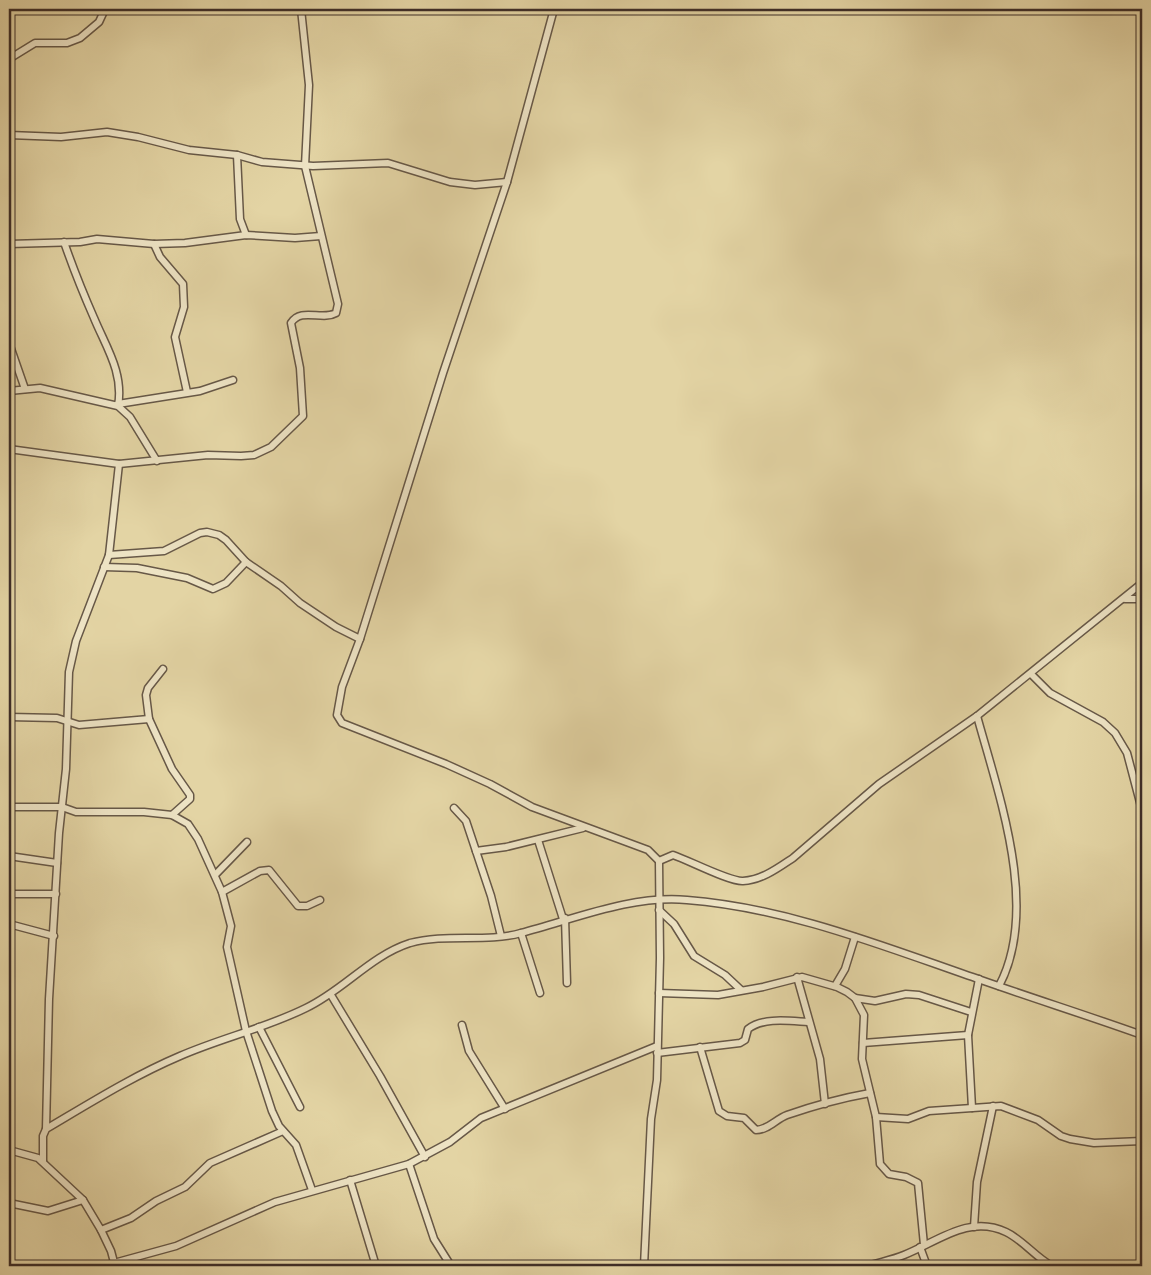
<svg xmlns="http://www.w3.org/2000/svg" width="1151" height="1275" viewBox="0 0 1151 1275" font-family="'IM FELL Great Primer',serif">
  <rect width="100%" height="100%" fill="#e3d4a4"/>
  <filter id="stains"><feTurbulence type="fractalNoise" baseFrequency=".004" numOctaves="4"/><feColorMatrix values="0 0 0 0 .2 0 0 0 0 .09 0 0 0 0 .02 0 0 0 .5 -.17"/></filter>
  <radialGradient id="worn" r=".72"><stop offset=".6" stop-color="#630" stop-opacity="0"/><stop offset="1" stop-color="#630" stop-opacity=".3"/></radialGradient>
  <g fill="none" stroke-linecap="round" stroke-linejoin="round">
    <g stroke="#675847" stroke-width="9">
      <g id="street">
        <path d="M554 9 507 182 443 373 360 639 342 687 337 715 342 723 446 764 490 784 532 807 648 850 659 861 660 958 657 1080 651 1119 644 1266"/>
        <path d="M9 59 35 43H67L80 38 99 22 105 9"/>
        <path d="M9 135 61 137 107 132 138 137 189 150 237 155 262 162 313 166 388 163 450 182 475 185 507 182"/>
        <path d="M237 155 240 219 246 235"/>
        <path d="M64 242C73 268 83 293 94 318 106 347 124 373 118 406"/>
        <path d="M9 244 80 242 97 239 154 244 185 243 246 235 295 238 321 236"/>
        <path d="M154 244 160 257 183 284 184 307 175 337 187 392"/>
        <path d="M9 343 25 389"/>
        <path d="M9 391 40 388 118 406 130 417 157 461"/>
        <path d="M118 404 200 391 233 380"/>
        <path d="M9 449 119 464 208 455 241 456 254 455 271 447 303 416 300 368 291 323C301 307 322 321 336 313L338 304 305 166 309 85 301 9"/>
        <path d="M109 555 164 551 200 533 207 532 219 535 226 540 246 562 281 586 300 603 336 627 360 639"/>
        <path d="M104 567 137 568 187 578 213 589 226 583 246 562"/>
        <path d="M1125 599H1142"/>
        <path d="M9 640 10 637"/>
        <path d="M163 669 148 688 146 695 149 719 172 769 190 795V799L172 815"/>
        <path d="M1031 674 1050 693 1103 722 1115 733 1127 753 1142 810"/>
        <path d="M977 716C999 796 1040 909 999 986"/>
        <path d="M9 717 57 718 79 725 149 719"/>
        <path d="M9 807H62L76 812H144L172 815 188 824 198 839 222 892 231 926 227 947 246 1031 272 1111 279 1126 296 1145 312 1190"/>
        <path d="M454 808 466 821 491 896 501 936"/>
        <path d="M538 840 563 919"/>
        <path d="M476 851 506 847 583 828"/>
        <path d="M9 856 57 863"/>
        <path d="M659 861 673 855C688 860 730 882 743 881 762 880 778 868 793 858L879 784 977 716 1142 583"/>
        <path d="M215 875 247 842"/>
        <path d="M222 892 260 871 269 870 298 906H307L320 900"/>
        <path d="M9 894H56"/>
        <path d="M659 910 674 924 694 956 725 975 741 990"/>
        <path d="M565 918 567 983"/>
        <path d="M9 924 54 936"/>
        <path d="M521 933 540 993"/>
        <path d="M797 977 820 1059 825 1104"/>
        <path d="M835 986 845 969 855 937"/>
        <path d="M659 993 718 995 763 987 802 977 837 987 847 992 855 998 864 1015 862 1059 876 1117 880 1164 889 1174 906 1177 918 1183 924 1245"/>
        <path d="M331 995 380 1076 425 1157"/>
        <path d="M855 998 875 1001 906 994 919 995 971 1012"/>
        <path d="M462 1025 469 1051 505 1109"/>
        <path d="M259 1027 300 1107"/>
        <path d="M863 1043 968 1035"/>
        <path d="M700 1047 719 1111 727 1116 744 1118 756 1130C768 1130 776 1119 787 1115 813 1106 842 1098 870 1093"/>
        <path d="M657 1053 740 1043 745 1040 748 1029C763 1017 790 1021 808 1022"/>
        <path d="M972 1108 968 1035 979 979"/>
        <path d="M876 1117 908 1119 929 1111 1001 1106 1038 1120 1061 1136 1070 1139 1094 1143 1142 1141"/>
        <path d="M46 1129 49 999 59 833 66 769 69 672 76 641 109 555 119 464"/>
        <path d="M9 1150 38 1158 83 1200 101 1230 111 1251 115 1266"/>
        <path d="M43 1161V1136L46 1129C90 1103 133 1076 180 1056 221 1038 266 1028 306 1008 344 990 370 956 410 943 447 933 485 943 521 933 575 919 630 895 687 900 789 908 885 947 981 980 1035 999 1089 1016 1142 1035"/>
        <path d="M409 1164 434 1239 451 1266"/>
        <path d="M350 1180 376 1266"/>
        <path d="M9 1203 48 1211 83 1200"/>
        <path d="M974 1227 977 1182 993 1106"/>
        <path d="M101 1230 131 1218 156 1201 185 1187 210 1163 283 1131"/>
        <path d="M920 1247 927 1266"/>
        <path d="M114 1263 176 1246 275 1202 409 1164 450 1142 481 1118 657 1046"/>
        <path d="M868 1266C880 1262 892 1260 904 1255 937 1242 969 1214 1006 1232 1023 1240 1035 1257 1052 1266"/>
        <path d="M1138 1266 1142 1265"/>
      </g>
    </g>
    <use href="#street" stroke="#ede3c4" stroke-width="6"/>
  </g>
  <rect width="1151" height="1275" fill="none" stroke="#e3d4a4" stroke-width="30"/>
  <rect x="10" y="10" width="1131" height="1255" fill="none" stroke="#3e2e28" stroke-width="2.5"/>
  <rect x="15" y="15" width="1121" height="1245" fill="none" stroke="#3e2e28"/>
  <rect width="100%" height="100%" filter="url(#stains)"/>
  <rect width="100%" height="100%" fill="url(#worn)"/>
</svg>
